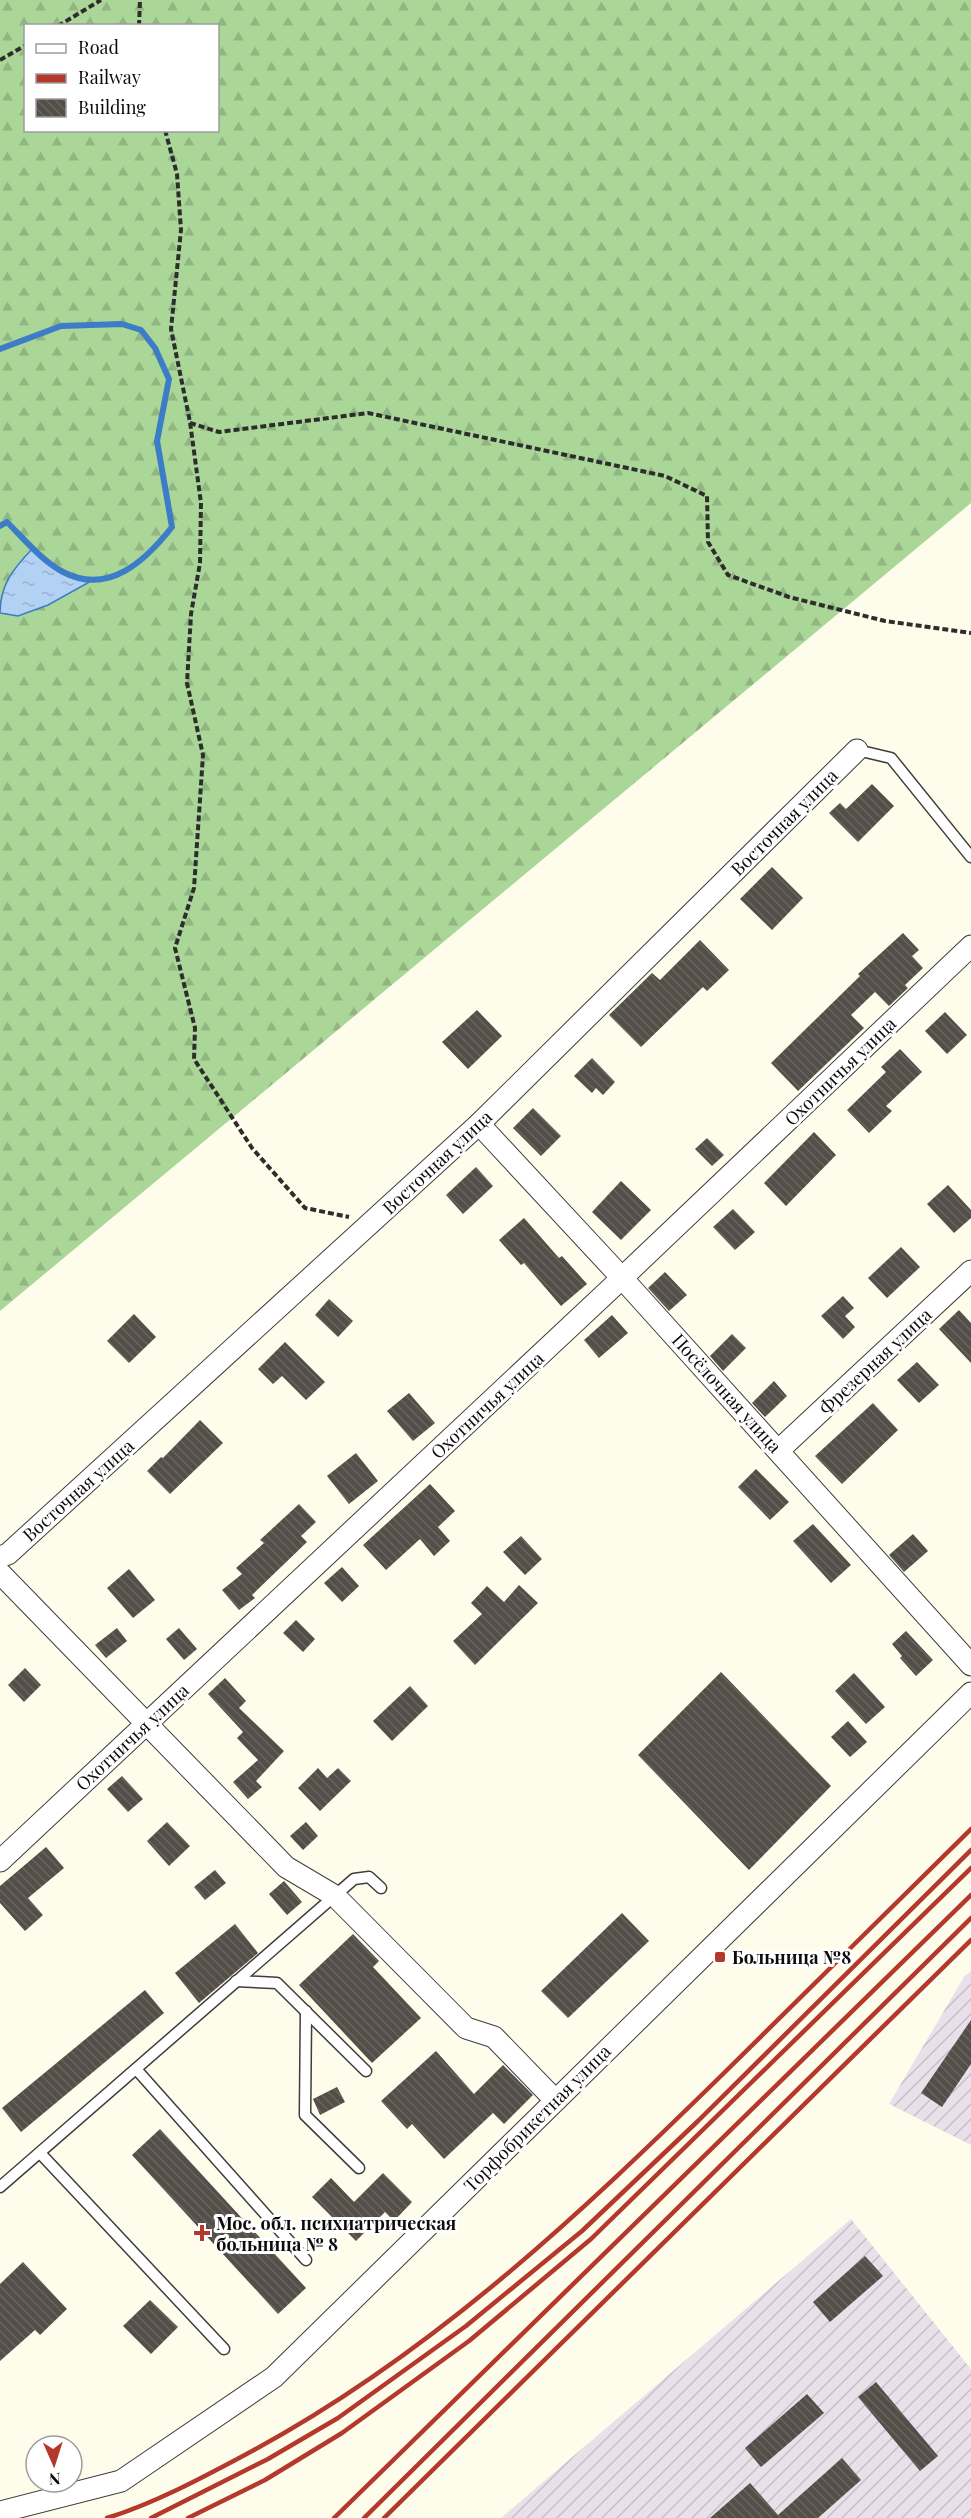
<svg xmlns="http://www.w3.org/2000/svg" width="971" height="2518" viewBox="0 0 971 2518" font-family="'Playfair Display',serif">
  <defs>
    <pattern id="industrial-furrows" width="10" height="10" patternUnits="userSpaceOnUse" patternTransform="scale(1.5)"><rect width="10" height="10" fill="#eae0ea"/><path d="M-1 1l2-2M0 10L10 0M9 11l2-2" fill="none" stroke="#c7bfc7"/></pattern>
    <pattern id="forest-firs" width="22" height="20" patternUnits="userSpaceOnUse" patternTransform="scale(1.5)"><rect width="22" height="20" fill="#aad697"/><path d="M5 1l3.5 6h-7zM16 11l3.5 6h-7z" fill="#91b681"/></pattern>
    <pattern id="water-ripples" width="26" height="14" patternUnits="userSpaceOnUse" patternTransform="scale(1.5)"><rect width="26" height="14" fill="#b2d1f3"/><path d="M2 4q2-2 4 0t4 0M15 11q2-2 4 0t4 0" fill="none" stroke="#98b2cf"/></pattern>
    <pattern id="building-back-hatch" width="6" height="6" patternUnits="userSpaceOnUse" patternTransform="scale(1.5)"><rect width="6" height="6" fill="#534e48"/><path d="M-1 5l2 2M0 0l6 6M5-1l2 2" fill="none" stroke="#67635e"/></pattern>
  </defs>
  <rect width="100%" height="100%" fill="#fefdeb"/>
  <g fill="url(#industrial-furrows)">
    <path d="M971 1971V2145L889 2104 964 1977Z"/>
    <path d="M851 2219 971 2369V2518H501Z"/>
  </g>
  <path fill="url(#forest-firs)" fill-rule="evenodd" d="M0 0H971V503L0 1311ZM26 26H218V130H26Z"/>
  <path fill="url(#water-ripples)" stroke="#3d7cc6" stroke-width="1.5" d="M33 548 63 572 93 580 48 605 18 616 0 613C0 584 14 568 33 548Z"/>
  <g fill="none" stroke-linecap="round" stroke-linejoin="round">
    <path stroke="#3d7cc6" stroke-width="6" d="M0 349 61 326 122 324 141 330 155 348 169 379 157 441 172 527C146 560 109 596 63 572 42 561 24 539 7 522L0 526"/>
  </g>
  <g fill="url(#building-back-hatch)">
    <path d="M872 784 894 806 858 842 829 813 840 803 846 809Z"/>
    <path d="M772 867 803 898 772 930 740 899Z"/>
    <path d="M903 933 919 950 912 956 923 968 905 985 908 988 889 1006 875 992 851 1015 864 1028 798 1091 771 1063 860 976 858 974Z"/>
    <path d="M700 940 729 970 707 991 703 987 641 1047 609 1015 652 973 660 980Z"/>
    <path d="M477 1010 502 1036 468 1069 442 1042Z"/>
    <path d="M945 1012 967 1035 947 1054 925 1031Z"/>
    <path d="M900 1049 922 1072 886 1106 892 1111 869 1133 847 1110 886 1072 881 1067Z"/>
    <path d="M592 1058 615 1082 603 1095 596 1088 592 1093 574 1076Z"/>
    <path d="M533 1108 561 1136 541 1156 513 1128Z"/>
    <path d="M814 1132 836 1155 786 1206 764 1183Z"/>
    <path d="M707 1138 724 1155 712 1166 695 1149Z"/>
    <path d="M476 1167 493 1186 463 1214 446 1195Z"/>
    <path d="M621 1181 651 1210 621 1240 592 1212Z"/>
    <path d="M948 1185 971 1210V1218L954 1233 927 1204Z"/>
    <path d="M733 1209 755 1232 735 1250 713 1227Z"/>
    <path d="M524 1218 559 1258 562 1256 587 1284 561 1306 524 1263 521 1265 499 1240Z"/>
    <path d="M901 1247 920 1267 887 1298 868 1278Z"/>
    <path d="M665 1272 687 1295 669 1311 648 1288Z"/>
    <path d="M843 1296 854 1308 845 1316 855 1327 843 1339 821 1316Z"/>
    <path d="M329 1299 353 1321 338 1337 315 1315Z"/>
    <path d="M959 1310 971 1323V1363L939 1329Z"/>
    <path d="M134 1314 156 1337 129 1363 107 1341Z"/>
    <path d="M612 1315 628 1333 599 1358 584 1340Z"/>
    <path d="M732 1334 746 1348 723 1371 710 1356Z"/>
    <path d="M285 1342 325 1382 306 1400 282 1376 273 1384 258 1369Z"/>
    <path d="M917 1362 939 1385 919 1403 897 1380Z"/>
    <path d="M774 1381 787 1396 765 1417 752 1403Z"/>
    <path d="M409 1393 435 1423 413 1441 387 1411Z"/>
    <path d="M873 1403 898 1430 842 1484 815 1456Z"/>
    <path d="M200 1420 223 1443 170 1494 147 1471 161 1457 163 1458Z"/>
    <path d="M356 1453 378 1481 349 1504 327 1476Z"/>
    <path d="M756 1469 789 1502 770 1520 738 1487Z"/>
    <path d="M430 1484 455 1511 438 1527 450 1541 434 1556 420 1539 386 1570 363 1545Z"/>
    <path d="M299 1504 316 1522 301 1536 307 1542 252 1595 255 1598 239 1610 222 1590 242 1574 236 1568 264 1543 260 1540Z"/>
    <path d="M813 1524 851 1565 831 1583 793 1541Z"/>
    <path d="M913 1534 928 1551 904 1572 889 1555Z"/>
    <path d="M521 1536 542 1559 525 1575 503 1552Z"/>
    <path d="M342 1567 359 1586 342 1602 324 1583Z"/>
    <path d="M129 1569 155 1600 133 1618 107 1588Z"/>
    <path d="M519 1585 538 1603 475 1665 453 1641 482 1614 471 1603 487 1586 504 1602Z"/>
    <path d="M296 1620 315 1639 303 1652 283 1633Z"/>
    <path d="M117 1628 127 1641 106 1658 95 1645Z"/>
    <path d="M179 1628 197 1649 184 1660 166 1639Z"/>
    <path d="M906 1631 933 1660 916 1676 900 1658 902 1656 892 1644Z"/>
    <path d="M25 1668 41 1685 24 1702 8 1685Z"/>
    <path d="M721 1672 831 1786 749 1870 638 1755Z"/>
    <path d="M854 1673 885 1707 866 1724 835 1691Z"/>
    <path d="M225 1678 246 1701 239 1708 284 1751 256 1781 262 1787 248 1799 233 1782 258 1760 237 1738 243 1732 208 1694Z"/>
    <path d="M410 1686 428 1706 392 1741 373 1721Z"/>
    <path d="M848 1721 867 1742 850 1757 831 1737Z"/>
    <path d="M318 1768 327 1778 338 1768 351 1781 320 1811 298 1788Z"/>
    <path d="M122 1776 143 1799 128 1812 107 1789Z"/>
    <path d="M167 1822 190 1846 169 1866 147 1841Z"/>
    <path d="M306 1822 318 1836 303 1850 290 1836Z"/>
    <path d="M46 1847 64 1868 28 1898 43 1915 25 1931 0 1903V1886Z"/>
    <path d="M215 1870 226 1883 205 1900 194 1887Z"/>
    <path d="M284 1881 302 1902 287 1915 269 1894Z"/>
    <path d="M622 1913 649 1941 568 2018 541 1991Z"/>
    <path d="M235 1924 258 1953 199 2003 175 1973Z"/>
    <path d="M353 1934 379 1961 373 1967 421 2018 372 2063 299 1985Z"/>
    <path d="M145 1990 164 2013 21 2132 2 2108Z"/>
    <path d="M971 2020V2064L942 2107 921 2093Z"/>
    <path d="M436 2051 474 2094 503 2065 533 2095 504 2124 493 2113 444 2159 412 2124 407 2129 381 2101Z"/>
    <path d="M337 2087 345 2102 320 2115 313 2099Z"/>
    <path d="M160 2129 306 2288 278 2314 132 2155Z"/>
    <path d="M383 2173 412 2202 394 2221 385 2212 356 2241 312 2197 331 2178 354 2202Z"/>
    <path d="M865 2256 883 2276 830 2322 813 2302Z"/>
    <path d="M23 2262 67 2309 40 2335 35 2330 0 2361V2284Z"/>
    <path d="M150 2300 178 2327 151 2354 123 2326Z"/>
    <path d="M876 2382 938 2456 920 2471 858 2397Z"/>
    <path d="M807 2394 824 2413 761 2467 745 2448Z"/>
    <path d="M842 2458 861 2480 818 2518H710L750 2483 778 2515Z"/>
  </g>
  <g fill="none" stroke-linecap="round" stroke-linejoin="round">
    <g stroke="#3e3e3e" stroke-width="13">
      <g id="lane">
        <path d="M857 750 891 758 971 857"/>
        <path d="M236 1981 277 1983 366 2071"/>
        <path d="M306 2011 305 2115 359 2168"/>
        <path d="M136 2069 306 2260"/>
        <path d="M40 2153 224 2349"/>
        <path d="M0 2187 354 1879 369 1877 381 1888"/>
      </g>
    </g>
    <g stroke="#3e3e3e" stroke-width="23">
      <g id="street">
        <path d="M479 1124 622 1278 971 1665"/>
        <path d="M779 1450 971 1271"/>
        <path d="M0 1557 8 1554 479 1124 857 750"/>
        <path d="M0 1573 286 1867 335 1896 466 2028 494 2037 555 2100"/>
        <path d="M0 1861 622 1278 971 946"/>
        <path d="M0 2512 121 2481 274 2377 971 1693"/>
      </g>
    </g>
    <g stroke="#2d2d2d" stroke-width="4" stroke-dasharray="6 3" stroke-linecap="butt">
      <path d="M58 26 101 0"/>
      <path d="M139 26 140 0"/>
      <path d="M0 60 26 45"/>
      <path d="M165 130 177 174 181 230 171 329 190 422 201 503 200 563 191 614 187 683 203 755 194 888 175 948 195 1028 194 1059 252 1148 305 1208 349 1217"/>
      <path d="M190 423 219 432 368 413 665 476 707 496 708 542 728 575 789 597 885 621 971 633"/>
    </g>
    <use href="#lane" stroke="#fff" stroke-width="10"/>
    <use href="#street" stroke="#fff" stroke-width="21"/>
    <g stroke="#b4382b" stroke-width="4.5">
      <path d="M107 2518C158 2502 207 2475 254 2450 434 2352 579 2215 724 2073 806 1992 889 1910 971 1829"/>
      <path d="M151 2518 268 2459 338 2418 466 2326 582 2231 698 2121 971 1850"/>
      <path d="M188 2518 265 2480 342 2433 469 2341 591 2239 971 1868"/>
      <path d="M334 2518 971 1895"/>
      <path d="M364 2518 971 1918"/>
      <path d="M384 2518 971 1940"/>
    </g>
  </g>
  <g fill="#b4382b" stroke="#fff" stroke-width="2">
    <rect x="714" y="1951" width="12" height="12" rx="3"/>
    <path d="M199 2224h6v6h6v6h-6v6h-6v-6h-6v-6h6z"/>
  </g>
  <g text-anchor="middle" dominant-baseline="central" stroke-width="6" stroke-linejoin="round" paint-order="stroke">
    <g font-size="18" fill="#0b0b0b" stroke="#fff">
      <text transform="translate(784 822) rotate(-45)">Восточная улица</text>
      <text transform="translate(840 1071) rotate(-44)">Охотничья улица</text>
      <text transform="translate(437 1162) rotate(-43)">Восточная улица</text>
      <text transform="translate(875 1361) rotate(-43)">Фрезерная улица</text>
      <text transform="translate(727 1393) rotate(48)">Посёлочная улица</text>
      <text transform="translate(487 1405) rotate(-43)">Охотничья улица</text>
      <text transform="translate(78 1490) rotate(-42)">Восточная улица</text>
      <text transform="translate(132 1737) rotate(-43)">Охотничья улица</text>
      <text transform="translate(537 2118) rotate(-45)">Торфобрикетная улица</text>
    </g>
    <g font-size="18" font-weight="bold" fill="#0b0b0b" stroke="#fff" text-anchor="start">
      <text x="732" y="1957">Больница №8</text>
      <text x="216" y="2223">Мос. обл. психиатрическая<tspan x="216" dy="21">больница № 8</tspan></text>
    </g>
  </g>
  <rect x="24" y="24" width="195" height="108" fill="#ffffff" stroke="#9d9d9d" stroke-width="1.5"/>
  <rect x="36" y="44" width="30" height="9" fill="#ffffff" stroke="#9d9d9d" stroke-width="1.5"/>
  <text x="78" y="54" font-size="18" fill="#0b0b0b">Road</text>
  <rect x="36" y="74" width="30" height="9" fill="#b4382b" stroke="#9d9d9d" stroke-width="1.5"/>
  <text x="78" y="84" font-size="18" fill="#0b0b0b">Railway</text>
  <rect x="36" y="99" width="30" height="18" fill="url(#building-back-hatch)" stroke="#9d9d9d" stroke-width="1.5"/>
  <text x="78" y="114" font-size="18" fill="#0b0b0b">Building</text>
  <g transform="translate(54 2464) rotate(177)"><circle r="28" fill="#ffffff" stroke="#9d9d9d" stroke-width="1.5"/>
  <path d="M0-4.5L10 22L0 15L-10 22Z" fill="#b4382b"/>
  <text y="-9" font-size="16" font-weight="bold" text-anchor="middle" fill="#0b0b0b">N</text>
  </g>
</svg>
